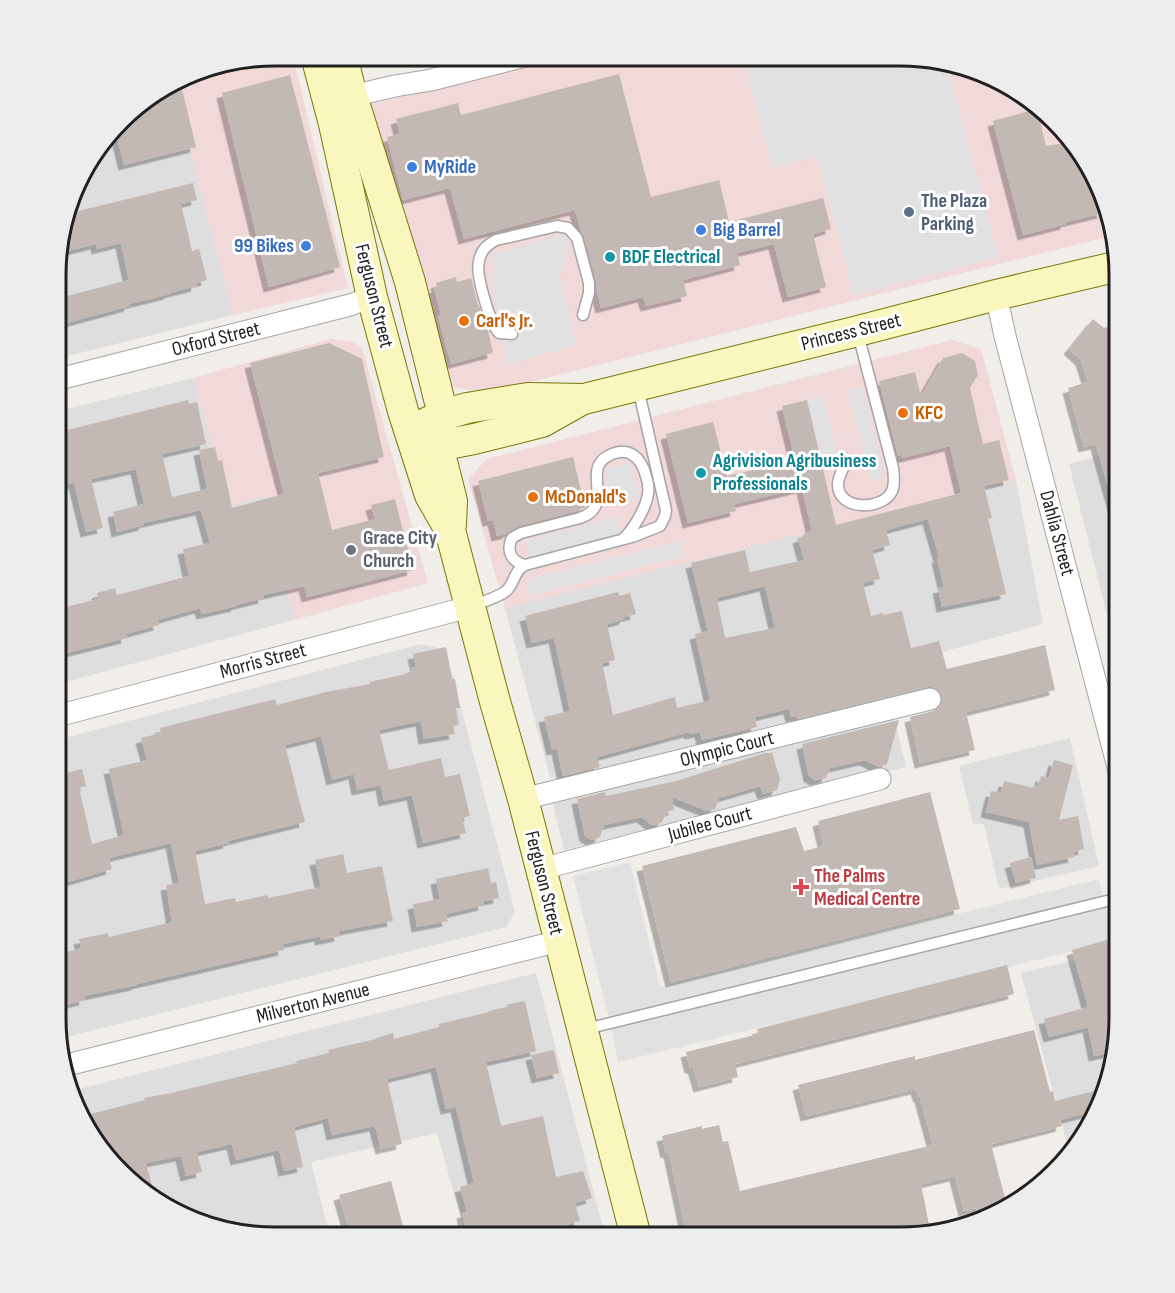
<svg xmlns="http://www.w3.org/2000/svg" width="1175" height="1293" viewBox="0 0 1175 1293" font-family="'Sofia Sans Condensed',sans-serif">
  <defs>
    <filter id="shadow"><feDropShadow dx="-5.5" dy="5.5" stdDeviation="0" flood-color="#0004"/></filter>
  </defs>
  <rect width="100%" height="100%" fill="#f1ede8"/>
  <g fill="#dfdede">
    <path d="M173 85 233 315 59 358 60 232 85 165 130 110Z"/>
    <path d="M193 378 229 505 264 496 294 620 58 684 59 411Z"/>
    <path d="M1119 451V663L1069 464Z"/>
    <path d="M1016 480 1043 624 942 652 944 682 559 780 550 777 505 608Z"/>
    <path d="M421 644 446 650 515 912 506 927 58 1039 56 1032 57 740Z"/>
    <path d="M894 716 906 767 564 850 553 804Z"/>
    <path d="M1070 738 1099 866 999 889 984 824H973L959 766Z"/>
    <path d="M1119 950V1032L1090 1128 1069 1151 1021 973Z"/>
    <path d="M536 973 605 1235 596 1237H466L437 1133 311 1162 330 1237H261L165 1208 92 1140 75 1090Z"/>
  </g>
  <g fill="#f1d8d9">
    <path d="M275 56H293L348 288 233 315 173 85 204 67Z"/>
    <path d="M568 56 929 57 1022 92 1083 153 1111 236 486 393 444 385 368 105Z"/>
    <path d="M331 339 354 342 362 348 428 583 294 620 264 496 229 505 193 378Z"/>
    <path d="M952 340 981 349 1016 480 505 608 468 479 487 459Z"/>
  </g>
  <g fill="#e1e1e1">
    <path d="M743 57H929L947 64 998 257 854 296 817 156 772 167Z"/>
    <path d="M564 234 568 247 559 276 577 345 507 364 501 326 492 287 494 269 491 255Z"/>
    <path d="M862 387 884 477 871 480 848 391Z"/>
    <path d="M823 396 839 463 824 467 807 400Z"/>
    <path d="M630 463 639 498 613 505 605 469Z"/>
    <path d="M616 517 621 534 530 557 526 540Z"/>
    <path d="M680 541 684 556 530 596 526 580Z"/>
    <path d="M630 862 660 987 1099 879 1114 941 618 1062 610 1023 573 876Z"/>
  </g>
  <g fill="#c2b9b4" fill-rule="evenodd" filter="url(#shadow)">
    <path d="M619 74 651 197 719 180 729 222 823 198 831 229 813 234 826 287 788 297 774 244 737 253 740 265 683 280 687 296 646 306 643 297 601 308 597 292 596 281 584 236 581 231 575 210 464 239 450 188 403 200 387 137 400 134 396 119 458 103 461 115Z"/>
    <path d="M290 75 340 267 269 287 222 93Z"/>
    <path d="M181 85 196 147 124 165 115 129 130 110 168 88Z"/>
    <path d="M1037 109 1046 146 1071 142 1083 153 1103 213 1066 222V224L1023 235 993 121Z"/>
    <path d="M193 183 197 200 181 204 192 251 199 249 207 280 196 283 197 286 169 293 170 294 129 304 130 306 59 325V298L129 280 121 243 97 249 96 244 60 253V232L66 214Z"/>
    <path d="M456 277 457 282 471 278 478 306H479L487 326 493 353 451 364 438 316 441 315 434 288 437 287 436 283Z"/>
    <path d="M1093 319 1104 328 1119 323V508L1114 509 1096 444 1084 447 1068 388 1088 382 1081 360 1069 349Z"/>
    <path d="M329 343 362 359 384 457 318 473 332 530 375 519 371 505 395 499 413 570 307 597 304 586 263 595 264 598 236 605 237 606 202 614 200 608 158 620 159 625 126 634 127 638 63 654 61 649 58 650V609L98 599 97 593 115 588 117 595 189 576 183 549 210 543 201 510 144 523V525L117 532 113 512 144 504 136 469 91 479 103 528 86 532 74 483 58 486 59 432 188 400 189 404 197 402 206 444 162 454 172 497 207 489 199 450 215 447 218 461 222 460 232 508 284 494 250 363Z"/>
    <path d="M962 353 975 361 978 375 970 388 983 444 999 440 1009 480 984 486 992 518 988 519 1006 594 942 607 938 588 944 587 937 558 939 557 928 519 886 530 890 545 872 550 880 579 863 583 871 616 883 613V615L902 611 911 648 939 641 947 669 1045 645 1055 690 966 712 975 750 920 763 910 717 933 711 939 708 942 702V695L939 690 933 687H927L797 719V716L791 717 789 709 755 717 757 727 702 740 700 732 690 734 689 732 597 757 600 767 563 776 557 749 552 750 544 717 570 711 554 638 532 643 525 616 618 592 619 596 630 593 636 614 625 617V619L607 624 615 660 602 663 613 715 675 697 677 708 710 700 695 634 708 631 691 563 745 550 750 572 804 560 798 538 804 536 803 534 812 531 802 488 734 504 736 511 688 523 666 434 713 422 727 476 795 460 782 406 807 400 836 525 961 493 950 446 902 458 901 455 898 456 879 381 915 372 921 396 943 358ZM765 586 775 628 725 638 717 598Z"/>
    <path d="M573 457 585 507 577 511 519 526 506 534 497 536 493 520 488 521 478 481Z"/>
    <path d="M446 647 452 679H455L460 708H456L459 725 453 726 455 734 424 739 421 721 379 730 389 770 441 758 445 777 460 774 470 816 462 818 466 833 423 843 412 795 384 801 381 785 357 790 354 774 332 780 321 736 285 745 305 822 228 841 229 843 195 851 205 904 235 898 236 902 268 895V898L321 887 315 860 343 854 347 873 382 866 393 921 339 931 340 936 320 940V936L283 944 284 950 137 984V985L84 996 85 1000 60 1006 56 992V955L81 948 79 939 108 933 109 937 172 922 166 885 179 883 171 843 109 858 112 869 68 882 57 843V775L82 769 86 786 79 788 92 844 124 835 109 769 147 760 141 738 161 733 160 728 275 699 277 705 326 692 370 684 369 682 411 673V668L416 667 413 654Z"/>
    <path d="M899 720 887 764 879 767 865 760 830 768 826 778 815 780 809 776 802 744Z"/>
    <path d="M765 753H772L780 779 777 790 763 794 760 786 719 798 715 809 707 811 672 797 674 810 668 811 661 823 652 825 642 817 604 825 600 837 592 840 585 836 577 799 605 792 606 796 676 781Z"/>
    <path d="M1054 760 1073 765 1059 820 1078 816 1084 849 1073 852 1074 857 1037 865 1029 822 986 812 991 791 1001 793 1004 781 1034 788V785L1038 786 1041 776 1049 778Z"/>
    <path d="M930 792 960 909 671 982 642 866 796 827 804 851 824 846 818 821Z"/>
    <path d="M1031 857 1036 878 1016 883 1010 863Z"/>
    <path d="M488 868 491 883 496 882 499 898 483 901 484 905 446 914 448 921 417 927 413 904 440 899 436 879Z"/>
    <path d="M1110 939 1119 971V1032L1113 1052 1094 1056 1088 1027 1049 1037 1044 1019 1088 1007 1072 950Z"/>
    <path d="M1007 965 1014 994 735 1064 738 1077 699 1087 694 1070 693 1068H690L686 1052 759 1034 757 1029Z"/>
    <path d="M525 1001 536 1051 486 1062 501 1126 543 1116 556 1177 583 1171 592 1198 575 1203 580 1221 568 1224 569 1227 526 1237H467L462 1213 467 1212 460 1187 474 1183 456 1107 446 1109 436 1067 387 1079 402 1144 381 1149 375 1126 332 1135 328 1118 294 1127 303 1167 284 1171 279 1150 236 1160 232 1144 197 1152 202 1172 186 1176 181 1156 146 1163 156 1200 93 1141 87 1115 145 1100 144 1098 171 1093 297 1063 296 1061 329 1053 328 1050 376 1039V1038L393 1033 394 1039 439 1027V1024L489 1012 488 1011 507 1007 506 1005Z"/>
    <path d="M1034 1030 1050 1092 1053 1091 1055 1101 1102 1089 1095 1111 1060 1120 1062 1126 991 1144 1007 1206 978 1216 976 1208 964 1211 955 1176 921 1184 929 1225 919 1226 921 1235 914 1237H687L669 1152 666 1153 662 1136 702 1126V1129L719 1125 723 1142 728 1141 740 1191 933 1145 920 1097H919L916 1089 806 1116 798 1085 915 1056V1060Z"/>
    <path d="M554 1050 559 1073 537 1078 531 1055Z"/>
    <path d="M391 1181 406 1237H351L339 1195Z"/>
  </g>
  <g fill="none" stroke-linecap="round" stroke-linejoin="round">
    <g stroke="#a5a5a5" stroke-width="13">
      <g id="lane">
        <path d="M512 334 499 333C490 323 475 274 479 261 481 250 487 245 496 240L557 226 568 228 577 238 589 283V293L583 315"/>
        <path d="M844 466C842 471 838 478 838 484 837 511 883 511 892 491 895 484 894 475 893 468L858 334"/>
        <path d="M525 565C511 562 506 550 512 538L521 533 580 518C616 506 581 470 608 456 628 445 641 457 646 476 648 482 649 488 648 494 646 508 633 530 623 539"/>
        <path d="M472 606C481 602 503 596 508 589 515 581 514 571 525 565L632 537 660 526 665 516 666 510 638 388"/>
        <path d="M586 1029 1119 898"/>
      </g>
    </g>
    <g stroke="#a5a5a5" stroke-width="23">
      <g id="street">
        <path d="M352 96 395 86 431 80 525 56"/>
        <path d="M996 295 1005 336 1119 771"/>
        <path d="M59 379 350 305 372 297"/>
        <path d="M57 716 469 607"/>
        <path d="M523 799 930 699"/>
        <path d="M541 869 880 779"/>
        <path d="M67 1065 559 941"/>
      </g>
    </g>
    <g stroke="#767907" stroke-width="32">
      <g id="secondary">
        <path d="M316 56 334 124 372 297 403 411 430 495 450 530 494 698 523 799 636 1237"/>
        <path d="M342 56 352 96 410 282 443 415 438 446 452 501 451 524"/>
        <path d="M410 431 443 415 467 408 528 398 584 399 858 331 996 295 1119 266"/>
        <path d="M421 437 438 446 474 439 542 422 581 400"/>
      </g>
    </g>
    <use href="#lane" stroke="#fff" stroke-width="10"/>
    <use href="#street" stroke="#fff" stroke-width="21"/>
    <use href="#secondary" stroke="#f9f7be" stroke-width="30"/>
  </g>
  <g fill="#3f7fe0" stroke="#fff" stroke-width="2">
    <circle cx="412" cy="167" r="6"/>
    <circle cx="701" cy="230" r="6"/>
    <circle cx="306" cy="246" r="6"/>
  </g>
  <circle fill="#5c6f8a" stroke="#fff" stroke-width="2" cx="909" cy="212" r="6"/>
  <g fill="#0f9aa8" stroke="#fff" stroke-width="2">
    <circle cx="610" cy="257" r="6"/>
    <circle cx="701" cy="473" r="6"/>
  </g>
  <g fill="#e8710a" stroke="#fff" stroke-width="2">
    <circle cx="464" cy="321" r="6"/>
    <circle cx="903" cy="413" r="6"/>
    <circle cx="533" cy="497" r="6"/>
  </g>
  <circle fill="#6b7280" stroke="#fff" stroke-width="2" cx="351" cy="550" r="6"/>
  <path fill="#e0444e" stroke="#fff" stroke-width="2" d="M798 878h6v6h6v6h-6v6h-6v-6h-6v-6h6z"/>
  <g text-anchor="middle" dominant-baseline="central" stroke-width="6" stroke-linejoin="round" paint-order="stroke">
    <g font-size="20" font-weight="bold" fill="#366cbe" stroke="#fff" text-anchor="start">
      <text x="424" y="167">MyRide</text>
      <text x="713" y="230">Big Barrel</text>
      <text x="294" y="246" text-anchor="end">99 Bikes</text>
    </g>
    <g font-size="20" font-weight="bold" fill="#4e5e75" stroke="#fff" text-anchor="start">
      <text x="921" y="201">The Plaza<tspan x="921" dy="23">Parking</tspan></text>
    </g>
    <g font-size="20" font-weight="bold" fill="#0d838f" stroke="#fff" text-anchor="start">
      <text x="622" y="257">BDF Electrical</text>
      <text x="713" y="461">Agrivision Agribusiness<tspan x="713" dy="23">Professionals</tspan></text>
    </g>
    <g font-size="20" fill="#212121" stroke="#fff">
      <text transform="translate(374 296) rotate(76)">Ferguson Street</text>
      <text transform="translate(851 332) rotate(-14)">Princess Street</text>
      <text transform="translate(216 339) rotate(-14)">Oxford Street</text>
      <text transform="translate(1057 533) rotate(75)">Dahlia Street</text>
      <text transform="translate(263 661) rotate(-15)">Morris Street</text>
      <text transform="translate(727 749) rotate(-14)">Olympic Court</text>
      <text transform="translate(710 824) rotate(-15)">Jubilee Court</text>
      <text transform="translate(544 883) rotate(76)">Ferguson Street</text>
      <text transform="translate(313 1003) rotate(-14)">Milverton Avenue</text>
    </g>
    <g font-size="20" font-weight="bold" fill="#c56008" stroke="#fff" text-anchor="start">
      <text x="476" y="321">Carl's Jr.</text>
      <text x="915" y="413">KFC</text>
      <text x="545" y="497">McDonald's</text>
    </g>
    <g font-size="20" font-weight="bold" fill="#5b616d" stroke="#fff" text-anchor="start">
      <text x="363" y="538">Grace City<tspan x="363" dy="23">Church</tspan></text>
    </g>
    <g font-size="20" font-weight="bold" fill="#be3a42" stroke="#fff" text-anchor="start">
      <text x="814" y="876">The Palms<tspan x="814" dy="23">Medical Centre</tspan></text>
    </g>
  </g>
  <path d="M0 0H1175V1293H0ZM275 66H900A209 209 0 0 1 1109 275V1018A209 209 0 0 1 900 1227H275A209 209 0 0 1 66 1018V275A209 209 0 0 1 275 66Z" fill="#ededed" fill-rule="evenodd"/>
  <path fill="none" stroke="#212121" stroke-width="3" d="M275 66H900A209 209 0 0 1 1109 275V1018A209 209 0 0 1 900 1227H275A209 209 0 0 1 66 1018V275A209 209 0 0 1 275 66Z"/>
</svg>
